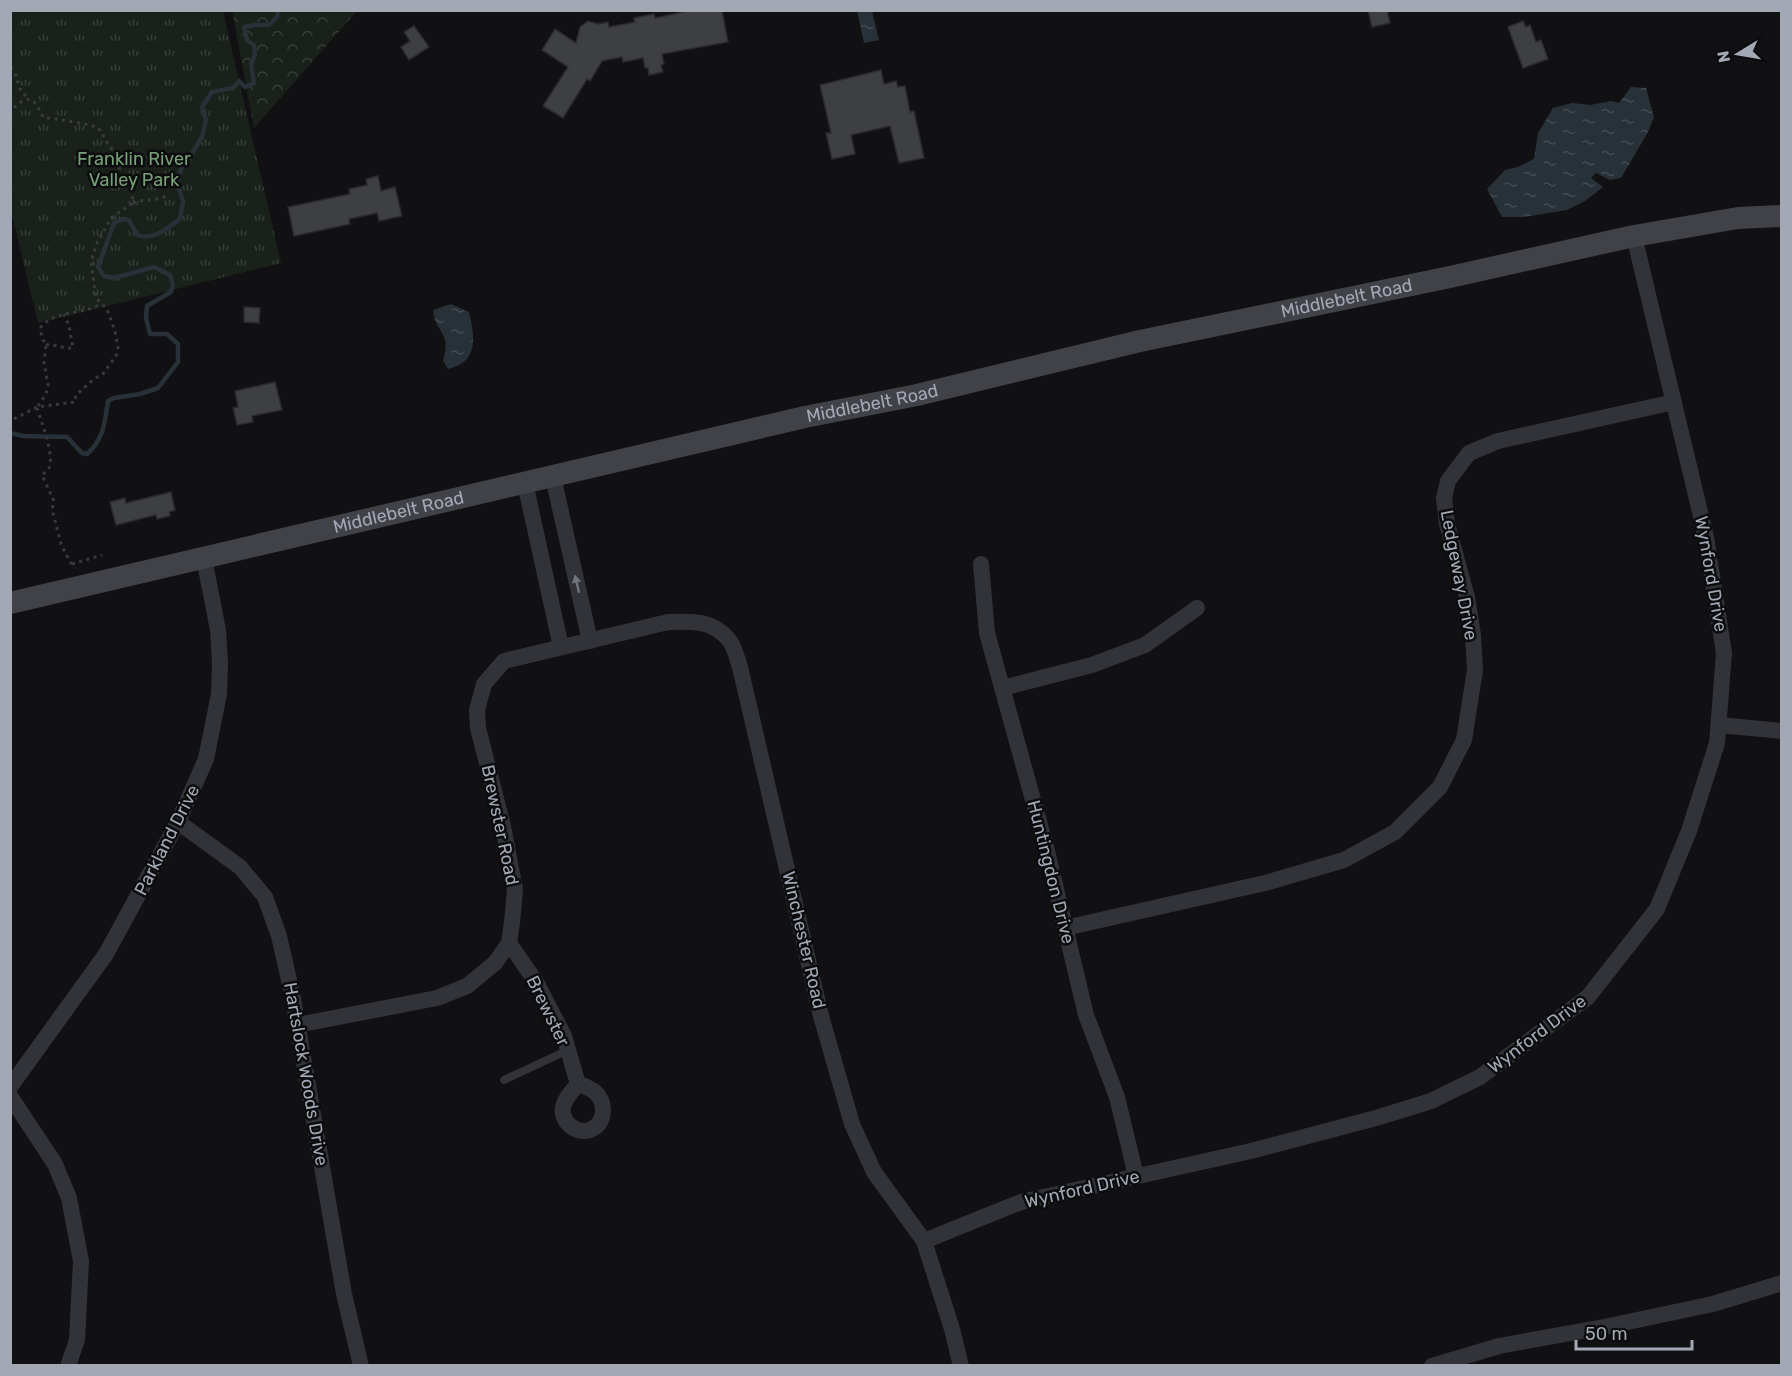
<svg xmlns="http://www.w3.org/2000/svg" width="1792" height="1376" viewBox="0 0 1792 1376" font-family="Rubik,sans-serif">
  <defs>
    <pattern id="forest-crowns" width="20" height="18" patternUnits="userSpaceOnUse" patternTransform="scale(1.5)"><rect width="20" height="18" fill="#19211a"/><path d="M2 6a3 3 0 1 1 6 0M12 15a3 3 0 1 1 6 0" fill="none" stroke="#373e39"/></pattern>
    <pattern id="park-tufts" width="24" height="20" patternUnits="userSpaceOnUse" patternTransform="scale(1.5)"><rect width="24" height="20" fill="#19211a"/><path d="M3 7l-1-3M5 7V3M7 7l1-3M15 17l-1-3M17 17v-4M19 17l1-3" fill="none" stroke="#373e39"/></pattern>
    <pattern id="water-ripples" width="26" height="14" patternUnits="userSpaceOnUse" patternTransform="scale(1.5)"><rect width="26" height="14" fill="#273137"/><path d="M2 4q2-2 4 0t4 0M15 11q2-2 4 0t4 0" fill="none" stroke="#434c52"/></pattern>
  </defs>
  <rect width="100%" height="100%" fill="#111113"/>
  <path fill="url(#forest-crowns)" d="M232 10H357V11L254 128Z"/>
  <path fill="url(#park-tufts)" d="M10 11H223L281 263 38 323 11 211Z"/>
  <g fill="url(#water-ripples)">
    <path d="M857 11H872L879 40 864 43Z"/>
    <path d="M1631 87 1646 88 1654 117 1648 132 1621 178 1610 180 1596 173 1591 178 1603 187 1585 201 1567 210 1524 217H1502L1487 189 1505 170 1518 167 1534 159 1538 133 1553 108 1572 103 1590 105 1611 101 1619 103Z"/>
    <path d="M451 304 469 312C475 337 479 362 448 369L443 361C445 353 447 345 444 337 439 325 435 326 433 310Z"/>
  </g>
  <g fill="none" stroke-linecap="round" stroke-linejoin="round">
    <path stroke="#273137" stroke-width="4.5" d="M10 433 23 436 67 437 82 453 87 454C104 439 105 421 108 401L114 398 140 394 158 388 178 362V344L167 334H150L146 318 147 306 171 292 173 285 170 275 154 267 114 278 104 276 98 267 114 223 123 219 129 220 137 235C154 241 167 228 180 219L183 201 177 183 182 166 191 155 202 137 206 120 202 107 212 92 233 88 239 81 245 87 254 83 251 64 255 55 254 45 247 40 244 27 255 25H269L277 17 278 10"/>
  </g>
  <g fill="#3d3f43" stroke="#2b2b2f" stroke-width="1.5">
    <path d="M683 10H722L728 42 662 54 664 64 661 65 663 72 649 75 648 68H645L643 58 623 62 622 57 602 61 590 81 587 79 563 118 543 106 568 67 542 50 555 29 576 43 580 27 588 21 598 24 608 22 609 27 635 22 634 18 654 14 655 18 683 12Z"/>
    <path d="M1368 10H1387L1390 23 1372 27Z"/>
    <path d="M1523 21 1526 27 1530 25 1536 42 1541 40 1548 59 1523 68 1508 27Z"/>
    <path d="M414 26 429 47 409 60 401 47 410 41 404 32Z"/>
    <path d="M881 70 884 84 896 81 898 87 905 86 910 112 914 111 924 158 899 163 890 126 851 135 855 154 832 159 826 133H831L820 85Z"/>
    <path d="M378 176 381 191 395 187 402 216 379 221 377 213 349 219 350 224 294 236 288 207 350 194 349 189 367 185 366 179Z"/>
    <path d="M244 307 260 308 259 323 244 322Z"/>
    <path d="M275 382 282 410 252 416 253 422 237 425 233 408 238 407 235 391Z"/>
    <path d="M171 492 175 510 169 512 170 516 157 519 156 515 116 525 110 502 125 498 126 503Z"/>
  </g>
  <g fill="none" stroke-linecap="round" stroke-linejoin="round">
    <g stroke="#383a3f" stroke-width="3" stroke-dasharray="3 4.5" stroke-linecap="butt">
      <path d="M10 68 15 73 20 89 29 100"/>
      <path d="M10 114C13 108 15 106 21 102 33 94 38 107 43 117 54 119 92 124 98 128 103 133 104 139 108 144 110 148 115 151 117 154 123 162 118 173 117 182 127 191 132 185 133 203L115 215 110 220 97 243 91 261 96 298 107 309 115 331 118 348 116 356 102 375 95 378 76 395 75 402 37 407 10 421"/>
      <path d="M133 203C145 198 159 202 169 194"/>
      <path d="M46 345C56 344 64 349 73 348L69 326 64 314"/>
      <path d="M38 406 46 394 48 385 44 362 46 345 42 338 40 328C57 308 85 316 101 303"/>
      <path d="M37 408C41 420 55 457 49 468 47 471 44 473 42 475L54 501 52 509 61 544 70 562 75 568"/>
      <path d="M72 564 102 555"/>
    </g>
    <path stroke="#323338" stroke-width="8" d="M504 1080 568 1050"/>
    <g stroke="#323338" stroke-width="16">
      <path d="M553 477 590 641"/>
      <path d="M525 483 561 647"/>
      <path d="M981 564 987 633 1046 847 1086 1015 1117 1097 1136 1176"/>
      <path d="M1002 688 1092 665 1145 645 1197 608"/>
      <path d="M1719 725 1782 731"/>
      <path d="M178 822 240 867 265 897 279 936 292 993 344 1294 361 1366"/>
      <path d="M1065 928 1265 883 1344 860 1395 832 1440 787 1464 740 1475 670 1473 635 1467 597 1447 524 1444 498 1448 481 1469 453 1498 441 1674 402"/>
      <path d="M509 943 536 982 564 1036 578 1084"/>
      <path d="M297 1025 437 998 467 986 495 963 509 943 512 922 515 890 503 826 478 728 477 710 484 684 504 661 668 622C692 621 713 620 729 640 735 647 737 659 740 667L821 1016 852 1124 874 1172 924 1241 952 1329 961 1366"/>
      <path d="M578 1084C585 1086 593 1089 598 1095 606 1106 605 1124 590 1130 576 1135 560 1121 563 1107 565 1098 572 1091 578 1084Z"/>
      <path d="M10 1087 106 954 178 822 206 759 219 694 220 664 218 630 204 558"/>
      <path d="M10 1096 55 1164 69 1198 81 1261 77 1340 68 1366"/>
      <path d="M924 1241 1021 1202 1251 1151 1376 1118 1431 1101 1480 1077 1588 997 1657 909 1689 831 1717 743 1724 653 1706 537 1634 236"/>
      <path d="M1432 1366 1499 1346 1604 1327 1713 1304 1782 1283"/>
    </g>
    <path stroke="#404248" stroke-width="22" id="s1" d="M10 603 805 417 917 395 1140 341 1450 277 1634 236 1738 218 1782 216"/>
  </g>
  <defs><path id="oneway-solid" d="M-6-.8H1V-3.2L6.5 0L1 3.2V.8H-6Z" transform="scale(1.5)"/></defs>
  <use fill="#70747d" href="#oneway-solid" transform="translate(577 584) rotate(-103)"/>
  <g text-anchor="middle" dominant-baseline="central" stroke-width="5" stroke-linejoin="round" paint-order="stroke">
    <g font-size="18" fill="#77a177" stroke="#0c0c0e">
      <text x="134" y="159">Franklin River<tspan x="134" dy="21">Valley Park</tspan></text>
    </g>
    <g font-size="18" fill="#a2a9b5" stroke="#0c0c0e">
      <text stroke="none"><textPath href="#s1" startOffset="1371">Middlebelt Road</textPath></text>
      <text stroke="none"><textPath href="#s1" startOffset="885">Middlebelt Road</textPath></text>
      <text stroke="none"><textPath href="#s1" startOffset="399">Middlebelt Road</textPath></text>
      <text transform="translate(1711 574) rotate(80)">Wynford Drive</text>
      <text transform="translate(1459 575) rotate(79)">Ledgeway Drive</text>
      <text transform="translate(500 825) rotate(78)">Brewster Road</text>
      <text transform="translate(167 840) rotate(-63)">Parkland Drive</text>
      <text transform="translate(1051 872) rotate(76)">Huntingdon Drive</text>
      <text transform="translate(804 940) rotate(77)">Winchester Road</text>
      <text transform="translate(548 1011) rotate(64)">Brewster</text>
      <text transform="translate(1537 1034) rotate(-37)">Wynford Drive</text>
      <text transform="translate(306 1074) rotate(80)">Hartslock Woods Drive</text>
      <text transform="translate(1082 1189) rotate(-13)">Wynford Drive</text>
    </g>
  </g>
  <rect width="1792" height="1376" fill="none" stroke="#a2a9b5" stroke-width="24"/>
  <g transform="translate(1738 54) rotate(259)" stroke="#0c0c0e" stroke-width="4.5" paint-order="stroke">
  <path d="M0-4.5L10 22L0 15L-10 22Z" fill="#a2a9b5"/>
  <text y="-9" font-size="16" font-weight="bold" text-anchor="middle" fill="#a2a9b5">N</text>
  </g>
  <path d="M1576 1340v9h116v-9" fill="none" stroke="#a2a9b5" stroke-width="3"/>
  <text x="1585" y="1340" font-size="18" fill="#a2a9b5" stroke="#0c0c0e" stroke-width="4.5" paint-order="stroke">50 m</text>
</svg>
